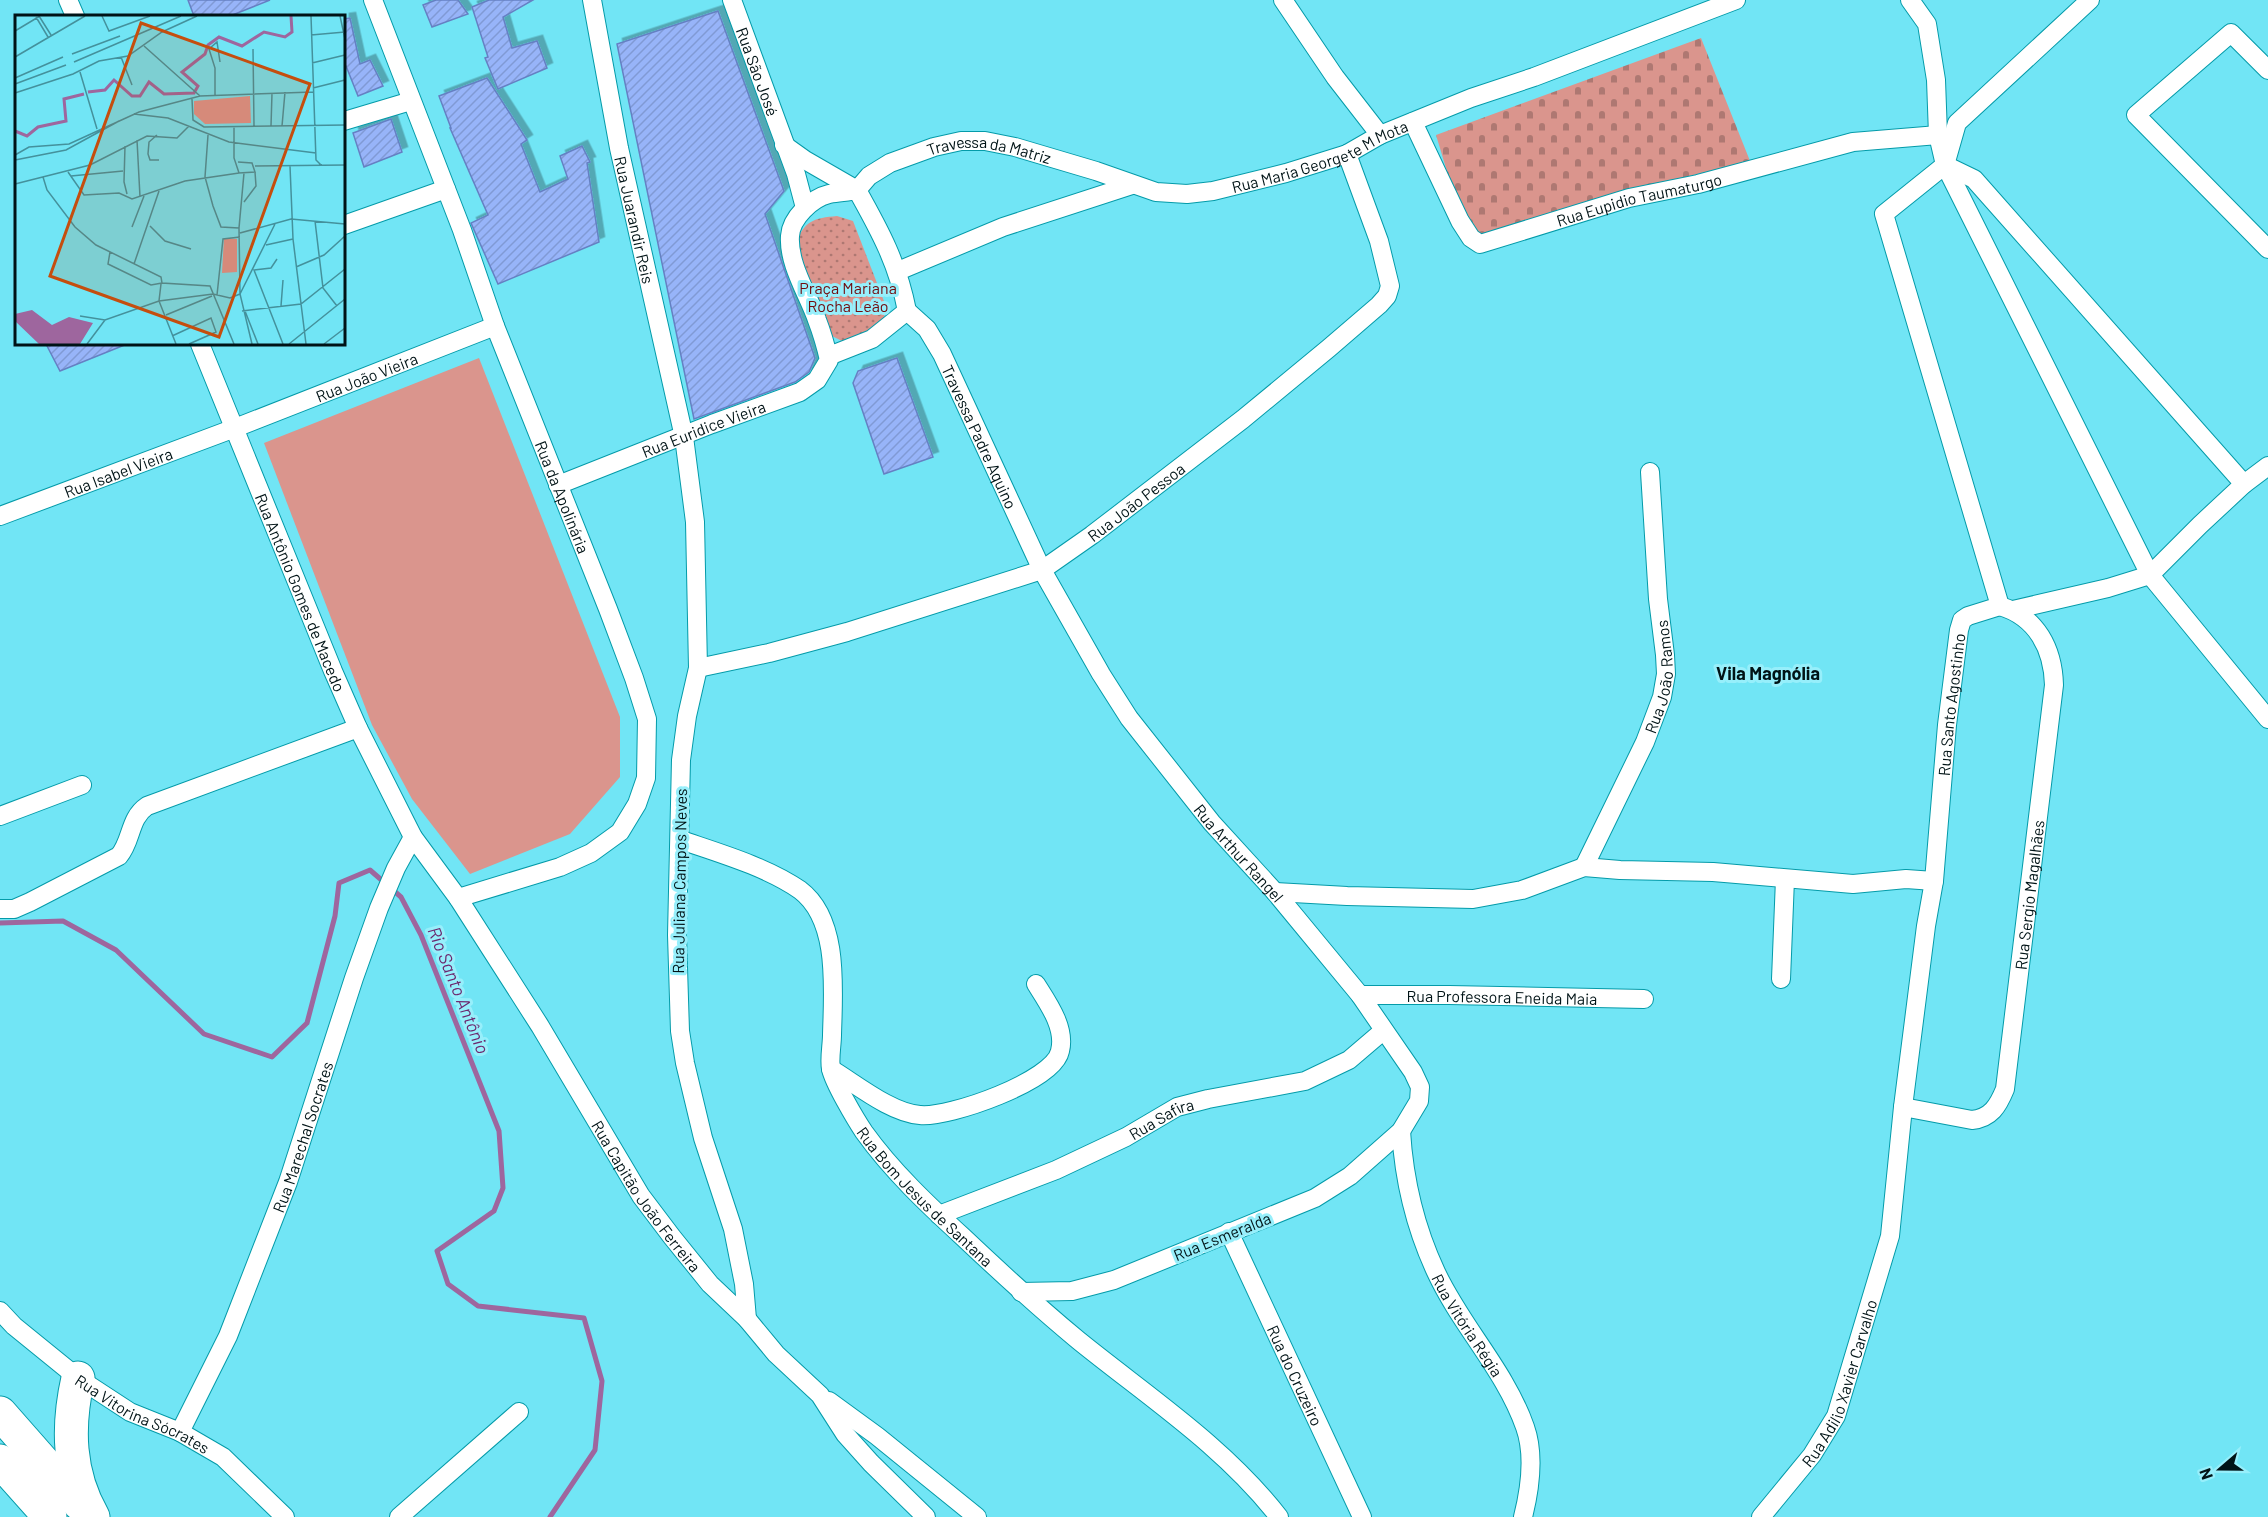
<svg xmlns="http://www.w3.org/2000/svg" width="2268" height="1517" viewBox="0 0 2268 1517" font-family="Barlow,sans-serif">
  <defs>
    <pattern id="green-dots" width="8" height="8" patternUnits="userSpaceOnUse" patternTransform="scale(1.5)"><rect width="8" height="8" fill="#da958d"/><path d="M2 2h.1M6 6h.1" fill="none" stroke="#ae7872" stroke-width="1.8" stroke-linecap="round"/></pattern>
    <pattern id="cemetery-stones" width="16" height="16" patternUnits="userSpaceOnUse" patternTransform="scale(1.5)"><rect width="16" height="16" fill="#da958d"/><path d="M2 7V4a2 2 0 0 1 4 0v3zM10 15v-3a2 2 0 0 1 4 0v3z" fill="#ae7872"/></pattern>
    <pattern id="building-hatch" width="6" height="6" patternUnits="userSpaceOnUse" patternTransform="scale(1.5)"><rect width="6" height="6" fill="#97b4f9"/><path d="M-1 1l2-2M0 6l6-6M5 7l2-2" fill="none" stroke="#809ad5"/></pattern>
    <filter id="shadow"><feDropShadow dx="5.5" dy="-5.5" stdDeviation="0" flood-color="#0004"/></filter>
  </defs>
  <rect width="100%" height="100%" fill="#71e5f5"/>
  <path fill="url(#green-dots)" d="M837 216 853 221 887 309 880 327 846 343 828 334 796 243C804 221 814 218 837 216Z"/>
  <path fill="url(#cemetery-stones)" d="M1701 38 1750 161 1581 203 1468 241 1436 135Z"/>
  <path fill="#da958d" d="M479 358 620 717V777L570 834 470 874 412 799 372 725 264 443Z"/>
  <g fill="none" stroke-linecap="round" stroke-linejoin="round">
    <path stroke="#9e669e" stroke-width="5" d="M0 923 63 921 116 950 204 1034 272 1057 307 1023 335 916 339 883 370 870 401 897 421 935 499 1131 503 1188 494 1211 437 1251 448 1284 478 1306 584 1318 602 1381 595 1450 550 1517"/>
  </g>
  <g fill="url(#building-hatch)" stroke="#6580c3" stroke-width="1.5" filter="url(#shadow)">
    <path d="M188 0H270L230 16H194Z"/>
    <path d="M436 0H458L468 14 432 27 423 5Z"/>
    <path d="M489 0H533L503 17 512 48 537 41 547 68 498 89 485 58 488 57 472 7Z"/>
    <path d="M718 11 784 191 765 214 815 358 809 372 795 382 694 419 617 44Z"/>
    <path d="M350 18 360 64 370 60 383 86 358 96 346 66H344V19Z"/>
    <path d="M487 78 527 140 521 144 540 192 568 179 560 156 582 146 590 162 587 163 599 242 498 284 471 223 488 215 450 128H451L439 96Z"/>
    <path d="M391 119 402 152 364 167 353 133Z"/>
    <path d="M46 344H127L60 371Z"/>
    <path d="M897 358 933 457 884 474 853 383 858 371Z"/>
  </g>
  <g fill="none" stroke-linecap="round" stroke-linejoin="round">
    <g stroke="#049ba9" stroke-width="20">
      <g id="minor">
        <path d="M68 0 75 16"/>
        <path id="s1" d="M373 0 462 230 495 326 608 609 634 678 647 719 646 778 637 804 620 832 591 853 560 867 458 898"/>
        <path id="s2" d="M592 0 619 148 684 437 695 522 698 668 687 716 681 760 677 935 680 1031 685 1063 703 1138 733 1229 744 1284 747 1319"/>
        <path id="s3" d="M732 0 796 174 805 208"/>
        <path d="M1283 0 1335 77 1380 135"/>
        <path d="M1910 0 1927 24 1936 80 1938 135 1945 165 2150 575 2268 719"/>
        <path d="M2268 70 2231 33 2136 115 2268 249"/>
        <path d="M344 121 411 101"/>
        <path id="s4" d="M1413 122 1460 221 1471 238 1480 244 1629 198 1698 184 1853 142 1938 135"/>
        <path id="s5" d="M784 145 805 160 857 190 869 176 890 163 934 147 961 141H985L1015 147 1096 171 1156 192 1187 194 1213 191 1286 173 1347 154 1380 135 1471 98 1534 77 1736 0"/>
        <path d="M1945 165 1974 179 2244 484"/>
        <path d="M344 225 446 189"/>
        <path d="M898 271 1003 227 1132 185"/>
        <path id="s6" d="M907 311 927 329 942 354 1042 570 1101 674 1129 718 1212 823 1275 892 1360 995 1413 1072 1420 1087 1419 1101 1401 1131 1350 1176 1315 1198 1114 1280 1072 1291 1021 1292"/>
        <path id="s7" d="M200 344 333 671 358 728 413 837 458 898 540 1026 641 1196 672 1237 710 1284 747 1319 776 1354 820 1395 845 1434 871 1463 926 1517"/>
        <path id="s8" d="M558 485 712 424 800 392 817 380 829 360C826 347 822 333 817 320 808 294 788 264 790 236 791 218 812 198 829 194 838 192 848 192 857 190 880 231 898 264 907 311L872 339 834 354 828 353"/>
        <path id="s9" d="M0 516 235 428 495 326"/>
        <path d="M2013 610 2108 588 2150 575 2200 525 2244 484 2268 466"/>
        <path id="s10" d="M698 668 769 653 847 632 1042 570 1092 535 1243 419 1329 348 1379 305 1387 296 1390 286 1379 241 1347 154"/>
        <path d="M0 816 82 785"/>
        <path id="s11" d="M681 840C719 853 767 867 800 890 840 920 833 991 832 1035 832 1045 829 1059 831 1069 834 1083 856 1120 864 1132 892 1171 928 1205 963 1237 1000 1272 1038 1307 1078 1340 1147 1396 1224 1446 1279 1517"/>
        <path id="s12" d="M1584 867 1645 742 1662 697 1666 674 1665 655 1658 599 1650 472"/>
        <path d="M1275 892 1347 896 1473 899 1522 890 1584 867 1620 870 1713 872 1853 884 1906 879 1934 881"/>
        <path d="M0 909H14L30 902 119 856C132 841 129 818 147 806L358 728"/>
        <path d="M1781 979 1785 879"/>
        <path id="s13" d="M1360 995H1449L1644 999"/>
        <path d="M831 1069C856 1084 891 1113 920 1115 949 1118 1054 1081 1060 1051 1066 1028 1048 1003 1036 984"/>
        <path id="s14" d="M1903 1107 1972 1120C1991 1118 1998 1106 2005 1089L2054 685C2053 649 2037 617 2000 606"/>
        <path id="s15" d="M1401 1131C1404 1180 1415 1227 1436 1272 1461 1326 1505 1370 1525 1427 1535 1455 1530 1489 1523 1517"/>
        <path id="s16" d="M939 1215 1056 1170 1126 1137 1177 1107 1208 1099 1305 1081 1349 1060 1383 1031"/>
        <path id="s17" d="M1229 1232 1362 1517"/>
        <path id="s18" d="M0 1311 14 1326 78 1378 130 1412 180 1432 223 1457 285 1517"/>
        <path d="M829 1401 877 1436 977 1517"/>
        <path id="s19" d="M180 1432 228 1336 288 1182 354 978 379 908 396 868 413 837"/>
        <path d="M399 1517 519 1412"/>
        <path id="s20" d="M1761 1517 1812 1455 1836 1416 1890 1236 1903 1107 1926 926 1934 881 1947 725 1959 630 1962 620 1968 616 2000 606 1884 214 1945 165 1957 123 2090 0"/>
      </g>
    </g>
    <g stroke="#049ba9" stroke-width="35">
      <g id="motorway">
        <path d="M78 1378C67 1427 68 1473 93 1517"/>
        <path d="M0 1413 80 1504"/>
        <path d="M0 1461 50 1517"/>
      </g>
    </g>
    <use href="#minor" stroke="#fff" stroke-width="18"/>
    <use href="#motorway" stroke="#fff" stroke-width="33"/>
  </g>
  <g text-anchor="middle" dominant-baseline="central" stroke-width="6" stroke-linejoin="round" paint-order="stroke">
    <g font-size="16" fill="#001316" stroke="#97effb">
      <text stroke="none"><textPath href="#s3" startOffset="76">Rua São José</textPath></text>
      <text stroke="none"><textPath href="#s5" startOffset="232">Travessa da Matriz</textPath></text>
      <text stroke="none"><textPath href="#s5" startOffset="576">Rua Maria Georgete M Mota</textPath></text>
      <text stroke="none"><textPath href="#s4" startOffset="306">Rua Eupidio Taumaturgo</textPath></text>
      <text stroke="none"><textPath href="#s2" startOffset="224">Rua Juarandir Reis</textPath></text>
      <text stroke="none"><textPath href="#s9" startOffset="392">Rua João Vieira</textPath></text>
      <text stroke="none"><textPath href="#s8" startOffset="156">Rua Euridice Vieira</textPath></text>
      <text stroke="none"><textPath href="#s6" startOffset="147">Travessa Padre Aquino</textPath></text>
      <text stroke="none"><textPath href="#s9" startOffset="126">Rua Isabel Vieira</textPath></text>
      <text stroke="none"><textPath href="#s1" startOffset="532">Rua da Apolinária</textPath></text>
      <text stroke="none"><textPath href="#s10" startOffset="474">Rua João Pessoa</textPath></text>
      <text stroke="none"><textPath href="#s7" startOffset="268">Rua Antônio Gomes de Macedo</textPath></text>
      <text stroke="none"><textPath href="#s12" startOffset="207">Rua João Ramos</textPath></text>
      <text stroke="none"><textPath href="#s20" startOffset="849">Rua Santo Agostinho</textPath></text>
      <text stroke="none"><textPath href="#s6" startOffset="640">Rua Arthur Rangel</textPath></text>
      <text transform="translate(679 881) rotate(-89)">Rua Juliana Campos Neves</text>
      <text stroke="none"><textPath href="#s14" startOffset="314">Rua Sergio Magalhães</textPath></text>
      <text stroke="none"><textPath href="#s13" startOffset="142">Rua Professora Eneida Maia</textPath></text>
      <text stroke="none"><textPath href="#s16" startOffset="243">Rua Safira</textPath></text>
      <text stroke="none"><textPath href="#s19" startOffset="320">Rua Marechal Socrates</textPath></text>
      <text stroke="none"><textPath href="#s7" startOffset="966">Rua Capitão João Ferreira</textPath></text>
      <text stroke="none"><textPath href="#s11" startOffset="478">Rua Bom Jesus de Santana</textPath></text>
      <text transform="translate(1222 1236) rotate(-22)">Rua Esmeralda</text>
      <text stroke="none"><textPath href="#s15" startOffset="208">Rua Vitória Régia</textPath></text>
      <text stroke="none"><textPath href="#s17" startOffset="158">Rua do Cruzeiro</textPath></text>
      <text stroke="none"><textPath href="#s20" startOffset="158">Rua Adilio Xavier Carvalho</textPath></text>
      <text stroke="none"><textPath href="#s18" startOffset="177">Rua Vitorina Sócrates</textPath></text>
    </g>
    <g font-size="16" fill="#710b0e" stroke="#97effb">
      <text x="848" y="287">Praça Mariana<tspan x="848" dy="18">Rocha Leão</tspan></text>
    </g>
    <g font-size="18" font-weight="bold" fill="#001316" stroke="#97effb">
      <text x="1768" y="673">Vila Magnólia</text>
    </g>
    <g font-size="18" font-style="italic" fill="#6c276e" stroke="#97effb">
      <text transform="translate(459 990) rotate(68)">Rio Santo Antônio</text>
    </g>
  </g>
  <g transform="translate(15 15)">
    <rect width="330" height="330" fill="#71e5f5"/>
    <path d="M209 223 222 224V257L207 258Z" fill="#da958d"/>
    <path d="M235 81 236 108 190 109 179 99V86Z" fill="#da958d"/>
    <path d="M17 295 37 310 54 302 78 308 65 329H24L0 306V299Z" fill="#9e669e"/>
    <path fill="none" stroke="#9e669e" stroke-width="3" d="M73 77 90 75 99 65 117 81H125L134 67 149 79 179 78 183 71 167 57 190 39 193 30 204 22 227 31 249 17 270 22 277 17 276 1M0 116 12 121 23 112 51 106 49 84 69 79"/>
    <path fill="none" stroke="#44919c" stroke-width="1.5" d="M24 1 36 20M87 1 94 16 135 1M296 1 301 145 307 151M325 1 330 24M21 2 33 22M0 16 25 1M296 20 330 17M129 31 185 81M238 34 239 111M57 39 105 21M0 42 70 1M106 42 117 70M59 47 166 1M297 48 330 40M65 57 82 114M0 63 48 42M0 69 51 50M298 73 330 65M0 78 58 59 84 46 113 41 147 17 182 1M200 80V53L194 34 202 27 205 47M177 84 178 105 189 112 330 110M119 99 153 103 214 127 301 138M256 111 257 78M267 111 270 77M219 112V143L224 158 240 157 237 148 223 147M142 120 134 127 133 139 135 145H144M193 120 190 162 198 191 206 212 224 213M122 125 125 182M110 131 109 167 112 179M0 140 14 132 54 129 124 97 185 81 298 77M0 145 51 135 104 106M240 151 330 150M275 151 278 224 291 329M53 157 69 180 104 178 117 184 170 166 224 158M229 158 224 213 225 279 237 329M56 161 108 156M28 162 32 175 60 212 81 230 146 262 147 268 195 271 219 329M0 169 75 150 132 121 162 123 174 111M229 187 241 171 240 157M300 206 308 273 322 291M135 211 150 226 176 234M117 212 129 181M225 218 276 204 330 209M251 230 278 224M95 237 93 249 136 270 147 268M262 244 256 253 239 255 268 329M119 249 144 176M281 252 309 240 330 221M146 269 144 286 161 329M225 279 260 209M202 280 208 224 225 222M266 291 268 265M227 296 286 289 330 254M230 296 243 329M151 300 197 281M65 301 90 305 144 286 198 279 215 283 225 279M157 321 196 303 201 317 174 329M72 329 90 305M274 329 330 284M309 329 330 313"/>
    <path fill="#c54e0e" fill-opacity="0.15" stroke="#c54e0e" stroke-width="3" d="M126 8 295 69 204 322 35 261Z"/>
    <rect width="330" height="330" fill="none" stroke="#001316" stroke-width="3"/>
  </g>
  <g transform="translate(2220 1469) rotate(250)" stroke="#97effb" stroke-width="4.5" paint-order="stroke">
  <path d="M0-4.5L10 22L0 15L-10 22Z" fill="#001316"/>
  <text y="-9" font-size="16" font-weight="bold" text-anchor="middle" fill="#001316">N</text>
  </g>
</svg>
